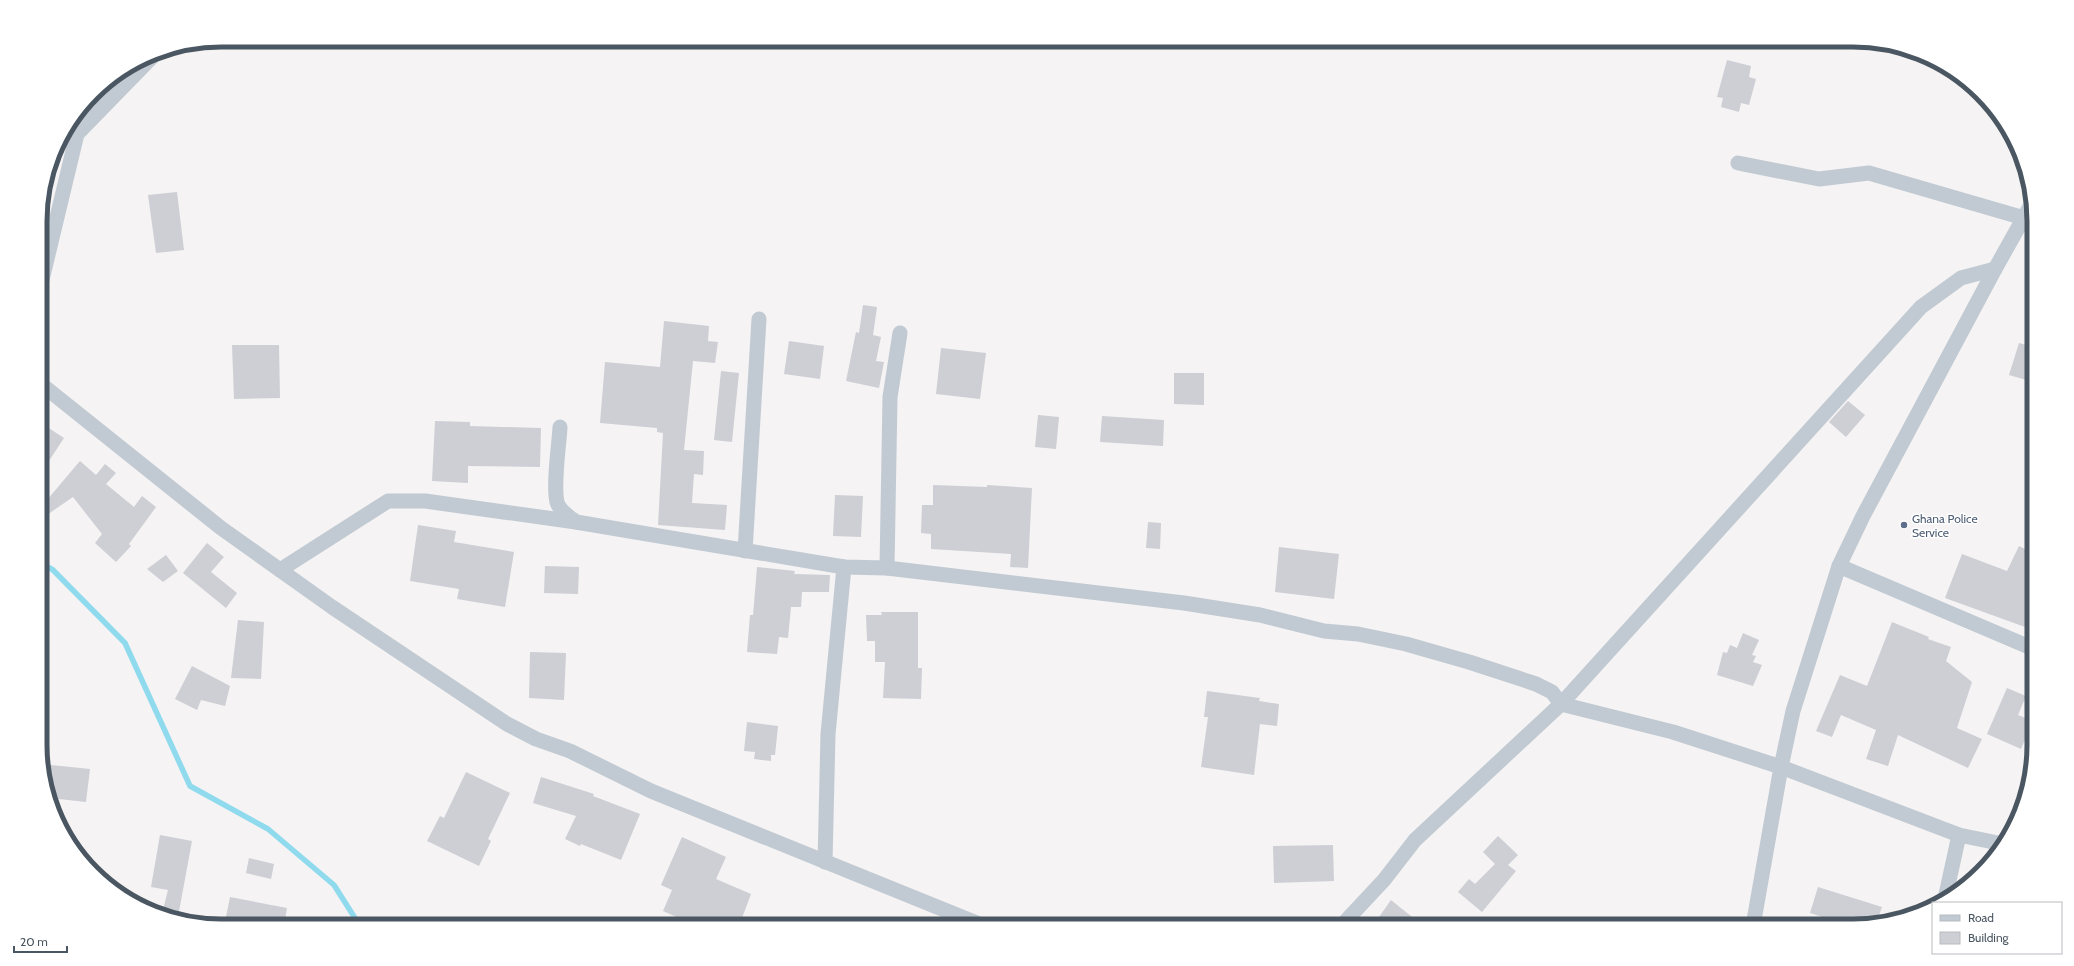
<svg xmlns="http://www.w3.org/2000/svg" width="2074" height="966" viewBox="0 0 2074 966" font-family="Cabin,sans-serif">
  <rect width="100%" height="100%" fill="#f5f3f3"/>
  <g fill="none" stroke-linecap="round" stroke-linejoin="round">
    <path stroke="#90daee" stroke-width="5.5" d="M41 563 53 570 125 643 190 786 268 829 334 885 360 926"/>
  </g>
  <g fill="#cdcfd5">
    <path d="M1727 60 1751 66 1749 77 1756 79 1749 105 1741 103 1739 112 1721 107 1723 98 1717 97Z"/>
    <path d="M177 192 184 250 156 253 148 195Z"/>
    <path d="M863 305 877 307 873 335 881 337 876 361 884 362 879 388 846 381 856 332 859 333Z"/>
    <path d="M664 321 709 326 708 341 718 342 715 363 693 361 684 450 704 451 703 475 694 474 692 503 727 505 725 530 658 525 663 433 657 432V428L600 423 605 362 660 367Z"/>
    <path d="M789 341 824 346 820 379 784 374Z"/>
    <path d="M2019 343 2033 347V382L2009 375Z"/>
    <path d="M232 345H279L280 398 234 399Z"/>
    <path d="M941 348 986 353 980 399 936 394Z"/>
    <path d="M721 371 739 373 732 442 714 440Z"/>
    <path d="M1174 373H1204V405L1174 404Z"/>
    <path d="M1848 401 1865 415 1846 437 1829 422Z"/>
    <path d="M1038 415 1059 417 1056 449 1035 447Z"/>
    <path d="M1102 416 1164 420 1163 446 1100 442Z"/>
    <path d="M435 421 470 422V426L541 428 540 467 468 466V483L432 481Z"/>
    <path d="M41 423 64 438 41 473Z"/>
    <path d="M80 461 96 475 105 464 116 473 106 484 134 507 142 496 156 507 129 544 131 546 116 562 95 543 102 534 73 497 41 519V507Z"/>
    <path d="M933 485 987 487V485L1032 488 1028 568 1010 567 1011 554 931 549V534L921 533 922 505H933Z"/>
    <path d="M835 495 863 496 861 537 833 536Z"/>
    <path d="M1148 522 1161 523 1160 549 1146 548Z"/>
    <path d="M418 525 456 531 454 542 514 552 505 607 457 599 459 589 410 581Z"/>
    <path d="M207 543 224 557 211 572 237 593 226 608 183 573Z"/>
    <path d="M2019 546 2033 553 2034 604 2025 627 1945 598 1962 554 2007 571Z"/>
    <path d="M1279 547 1339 554 1334 599 1275 592Z"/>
    <path d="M166 555 178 571 163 582 147 569Z"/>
    <path d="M545 566 579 567 578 594 544 593Z"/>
    <path d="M757 567 795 571 794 574 830 575 829 592H802L801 607H791L788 638 779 637 777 654 747 652 750 615H753Z"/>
    <path d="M881 612H918V668H922L921 699 883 698 885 662H875V641H867L866 615H882Z"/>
    <path d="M238 620 264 622 261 679 231 678Z"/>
    <path d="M1892 622 1929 637 1928 639 1951 647 1946 661 1972 682 1957 728 1982 739 1968 768 1898 735 1888 766 1866 759 1876 730 1841 715 1832 737 1816 731 1840 675 1867 686Z"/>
    <path d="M1743 633 1759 640 1752 655 1756 656 1753 662 1762 665 1753 686 1717 675 1723 652 1727 653 1730 645 1737 648Z"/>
    <path d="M530 652 566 653 564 700 529 698Z"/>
    <path d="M192 666 230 686 225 706 201 700 197 710 175 699Z"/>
    <path d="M2007 688 2026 696 2018 715 2033 721 2021 749 1987 734Z"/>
    <path d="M1207 691 1260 698 1259 701 1279 704 1277 726 1260 724 1254 775 1201 767 1208 717H1204Z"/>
    <path d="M747 722 778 726 775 755H771V761L754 759 755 752 744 751Z"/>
    <path d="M51 765 90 769 86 802 50 798Z"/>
    <path d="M466 772 510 793 488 839 491 841 479 866 427 841 440 816 444 818Z"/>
    <path d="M541 777 594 794 593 796 640 814 621 860 581 844 580 846 565 839 576 816 533 803Z"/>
    <path d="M160 835 192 841 178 917 162 914 168 890 151 887Z"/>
    <path d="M1498 836 1518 855 1508 865 1516 871 1482 912 1458 892 1469 879 1475 884 1495 864 1483 852Z"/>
    <path d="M682 837 726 857 716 879 751 894 739 926H697L663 911 672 890 661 885Z"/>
    <path d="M1333 845 1334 881 1274 883 1273 846Z"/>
    <path d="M249 858 274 864 271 879 246 873Z"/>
    <path d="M1818 887 1882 907 1876 923 1864 926H1834L1835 921 1810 913Z"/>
    <path d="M230 897 287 908 284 926H248L225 922Z"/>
    <path d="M1391 900 1407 913 1424 926H1392L1379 917Z"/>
  </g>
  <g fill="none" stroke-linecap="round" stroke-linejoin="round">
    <g stroke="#c1cad2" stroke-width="15">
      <path d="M93 97H112"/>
      <path d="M1738 163 1819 179 1869 173 2024 218"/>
      <path d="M41 284 77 134 156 53"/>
      <path d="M41 384 221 528 332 607 507 724 536 739 570 751 651 791 984 926"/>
      <path d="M560 427C559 446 553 484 557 502 559 510 569 517 576 522"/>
      <path d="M745 551 759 319"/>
      <path d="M1839 566 2034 649"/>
      <path d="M887 568 890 397 900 333"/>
      <path d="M280 570 388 501H425L576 522 844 567 887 568 1184 603 1260 615 1324 631 1358 634 1406 644 1469 662 1536 684 1552 692 1561 704 1673 732 1781 767 1959 835 2003 844"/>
      <path d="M825 862 828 734 844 567"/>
      <path d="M1945 899 1959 835"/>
      <path d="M1341 926 1384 880 1415 840 1561 704 1921 307 1961 278 1995 269"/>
      <path d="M1753 926 1781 767 1793 711 1839 566 1863 516 1995 269 2032 203"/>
    </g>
  </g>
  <circle fill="#5c6f8a" stroke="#fff" stroke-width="1.5" cx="1904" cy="525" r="4"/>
  <g text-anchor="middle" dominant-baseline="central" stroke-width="3" stroke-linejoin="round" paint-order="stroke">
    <g font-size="12" fill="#4e5e75" stroke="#fff" text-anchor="start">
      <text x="1912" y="518">Ghana Police<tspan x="1912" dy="14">Service</tspan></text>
    </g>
  </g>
  <path d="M0 0H2074V966H0ZM221 47H1853A174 174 0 0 1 2027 221V745A174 174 0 0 1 1853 919H221A174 174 0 0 1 47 745V221A174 174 0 0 1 221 47Z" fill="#fff" fill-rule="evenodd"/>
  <path fill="none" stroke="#4a5661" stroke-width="5" d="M221 47H1853A174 174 0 0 1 2027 221V745A174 174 0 0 1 1853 919H221A174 174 0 0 1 47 745V221A174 174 0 0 1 221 47Z"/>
  <rect x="1932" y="902" width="130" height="52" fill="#ffffff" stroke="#b7bbc0"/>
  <rect x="1940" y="915" width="20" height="6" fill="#c1cad2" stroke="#b7bbc0"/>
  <text x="1968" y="922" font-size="12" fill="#4a5661">Road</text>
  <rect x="1940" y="932" width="20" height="12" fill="#cdcfd5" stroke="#b7bbc0"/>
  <text x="1968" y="942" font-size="12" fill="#4a5661">Building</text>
  <path d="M14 946v6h53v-6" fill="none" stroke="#4a5661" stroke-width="2"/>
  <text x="20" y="946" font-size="12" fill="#4a5661" stroke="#ffffff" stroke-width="3" paint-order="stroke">20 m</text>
</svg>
